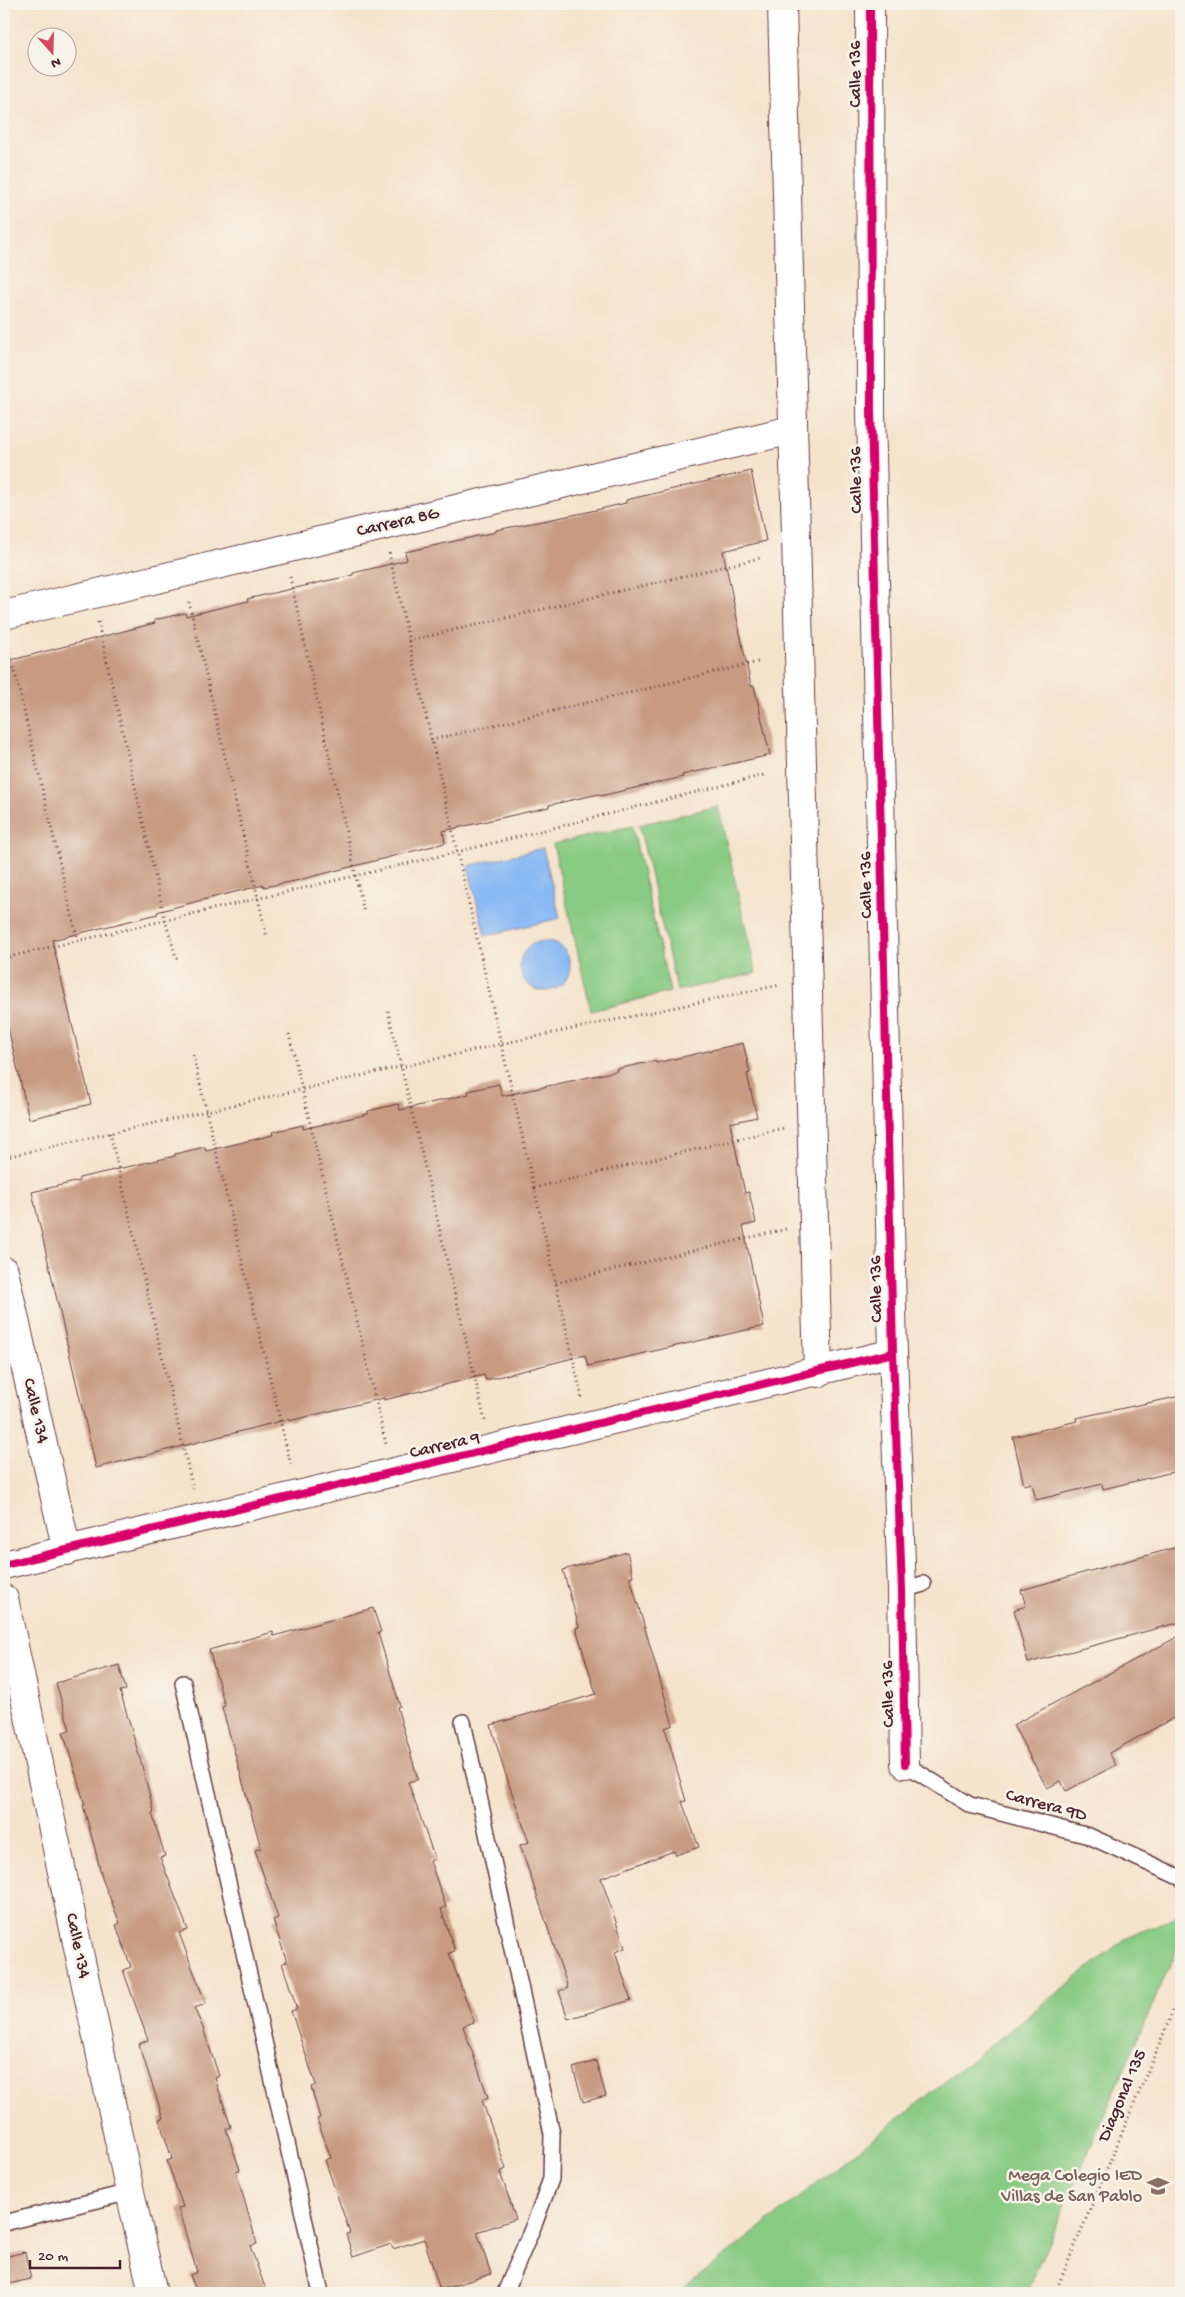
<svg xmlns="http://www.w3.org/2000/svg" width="1185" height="2297" viewBox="0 0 1185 2297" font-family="'Gochi Hand',sans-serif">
  <rect width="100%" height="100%" fill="#f7f3e8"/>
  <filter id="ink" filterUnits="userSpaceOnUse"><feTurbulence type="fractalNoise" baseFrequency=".02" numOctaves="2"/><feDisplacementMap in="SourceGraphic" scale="10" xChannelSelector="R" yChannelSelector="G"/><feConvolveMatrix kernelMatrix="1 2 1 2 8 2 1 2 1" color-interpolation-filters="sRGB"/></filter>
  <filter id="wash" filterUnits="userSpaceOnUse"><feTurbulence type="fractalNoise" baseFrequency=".0096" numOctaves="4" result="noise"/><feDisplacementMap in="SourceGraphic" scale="20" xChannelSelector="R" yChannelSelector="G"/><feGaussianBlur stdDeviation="1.12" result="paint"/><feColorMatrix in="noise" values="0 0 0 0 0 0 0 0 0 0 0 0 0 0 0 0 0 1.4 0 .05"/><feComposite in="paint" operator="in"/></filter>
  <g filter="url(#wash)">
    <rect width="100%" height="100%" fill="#f5e3cc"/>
    <g fill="#88cb83" stroke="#697557">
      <path d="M718 806 756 973 677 991 639 825Z"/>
      <path d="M632 826 670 992 591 1011 553 844Z"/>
      <path d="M1181 1914V1940L1026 2293H678L1125 1939Z"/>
    </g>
    <g fill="#89b9f4" stroke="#6a6c90">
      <path d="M543 848 560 918 485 936 468 866Z"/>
      <circle cx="545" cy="966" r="25"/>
    </g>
    <g id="blocks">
      <g fill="#c79a81">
        <path d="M751 471 766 541 723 551 751 686H754L770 755 682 775 683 777 600 796 599 794 549 805V807L443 831 445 843 295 881 264 887V885L202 900 157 912 158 914 52 940 91 1104 29 1119 4 1010V662L155 623 154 620 185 613 186 616 248 601 247 599 353 575V573L407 560 405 552 496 532V530L583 513 626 503V500Z"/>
        <path d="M743 1043 750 1073 747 1074 757 1117 730 1123 745 1193 749 1192 756 1223 743 1226 764 1326 588 1366 585 1355 486 1380 484 1375 384 1400V1398L289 1421V1419L96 1468 32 1192 79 1181V1178L175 1156V1154L205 1147 206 1151 273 1135 272 1132 303 1125V1129L368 1114V1111L398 1104 400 1110 469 1094 468 1091 499 1084 502 1096 617 1071 616 1069 655 1061 656 1063Z"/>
        <path d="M1181 1396V1470L1103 1489 1102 1484 1036 1500 1032 1483 1024 1485 1013 1437 1077 1421 1076 1418Z"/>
        <path d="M1181 1546V1622L1028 1663 1014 1610 1026 1606 1021 1590Z"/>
        <path d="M627 1552 633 1576 630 1577 673 1725 665 1728 686 1801 682 1802 699 1847 676 1855 674 1851 601 1878 625 1948 615 1952 631 2000 568 2019 559 1991 568 1988 520 1845 529 1842 503 1767 491 1725 596 1694 576 1628 579 1627 563 1570Z"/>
        <path d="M373 1608 381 1632 378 1633 400 1706 397 1707 418 1779 408 1782 435 1859 430 1861 446 1907 441 1909 455 1951 449 1953 474 2022 463 2026 488 2097 482 2100 506 2169 500 2172 516 2219 477 2232 491 2274 440 2290 424 2239 393 2249 391 2244 353 2257 346 2234 350 2233 325 2160 331 2158 317 2119 320 2118 311 2087 316 2085 291 2011 297 2009 282 1963 287 1962 273 1920 278 1918 255 1850 261 1848 222 1707 225 1706 209 1650 273 1632 274 1636Z"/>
        <path d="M1181 1635V1714L1109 1753 1116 1765 1066 1791 1061 1781 1047 1788 1013 1725Z"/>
        <path d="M119 1665 126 1690 120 1691 141 1762 154 1812 152 1813 165 1856 160 1857 188 1930 179 1933 206 2004 194 2008 203 2028 219 2076 215 2078 231 2127 226 2129 240 2170 236 2171 257 2244 250 2246 267 2293H197L190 2275 197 2272 178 2208 183 2207 167 2161 172 2159 159 2119 163 2118 139 2044 148 2040 123 1970 131 1967 116 1925 120 1923 102 1878 95 1849 83 1805H85L63 1732 70 1730 56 1683Z"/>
        <path d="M596 2061 606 2096 583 2102 573 2068Z"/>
        <path d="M25 2252 31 2279 4 2285V2257Z"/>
      </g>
    </g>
  </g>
  <g filter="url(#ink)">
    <use href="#blocks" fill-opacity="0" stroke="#643c43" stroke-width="1"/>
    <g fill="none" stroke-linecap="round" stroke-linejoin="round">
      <g stroke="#643c43" stroke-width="18">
        <g id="lane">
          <path d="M902 1590 923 1584"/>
          <path d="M183 1683 321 2293"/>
          <path d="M463 1722 552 2134 551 2179 535 2222 505 2293"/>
          <path d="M905 1764 970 1805 1089 1836 1181 1878"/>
          <path d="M4 2223 130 2192"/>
        </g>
      </g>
      <g stroke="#643c43" stroke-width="30">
        <g id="street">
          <path d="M782 4 818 1373"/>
          <path d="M870 4 871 412 893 1353 902 1590 905 1764"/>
          <path d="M4 615 792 430"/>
          <path d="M4 1271 67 1551"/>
          <path d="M4 1565 893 1353"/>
          <path d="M4 1599 130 2192 153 2293"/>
        </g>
      </g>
      <g stroke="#643c43" stroke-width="3" stroke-dasharray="1 4" stroke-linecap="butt">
        <path d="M389 553 582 1398"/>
        <path d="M290 577 364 913"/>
        <path d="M189 602 267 937"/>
        <path d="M98 622 165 920 177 960"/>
        <path d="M408 641 760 558"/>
        <path d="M8 643 78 941"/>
        <path d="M431 740 758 662"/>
        <path d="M4 958 457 852 764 775"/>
        <path d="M388 1011 485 1421"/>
        <path d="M289 1034 386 1444"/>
        <path d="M193 1055 291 1466"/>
        <path d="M110 1133 193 1489"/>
        <path d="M10 1156 501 1044 780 985"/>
        <path d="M534 1188 784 1128"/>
        <path d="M556 1283 786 1229"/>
        <path d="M1055 2293 1181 1992"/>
      </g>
      <use href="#lane" stroke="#fff" stroke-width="15"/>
      <use href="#street" stroke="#fff" stroke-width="28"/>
      <g stroke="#f7f3e8" stroke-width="11">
        <g id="cycleway">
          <path d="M870 4 871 412 893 1353 902 1590 905 1764"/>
          <path d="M4 1565 893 1353"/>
        </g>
      </g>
      <use href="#cycleway" stroke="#d6006c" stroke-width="8"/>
    </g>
  </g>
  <defs>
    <g id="school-bare" transform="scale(1.725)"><path d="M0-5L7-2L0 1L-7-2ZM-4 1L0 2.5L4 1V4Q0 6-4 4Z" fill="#8d6e63" stroke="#f7f3e8" stroke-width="2.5" paint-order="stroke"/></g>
  </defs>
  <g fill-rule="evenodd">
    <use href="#school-bare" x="1158" y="2186"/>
  </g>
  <g text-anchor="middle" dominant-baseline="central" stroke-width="5" stroke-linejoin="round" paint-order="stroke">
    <g font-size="18" fill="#4a1f2b" stroke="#f7f3e8">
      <text transform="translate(856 74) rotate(-90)">Calle 136</text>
      <text transform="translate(857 480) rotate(-91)">Calle 136</text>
      <text transform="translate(398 523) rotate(-13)">Carrera 8G</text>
      <text transform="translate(867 885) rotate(-91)">Calle 136</text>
      <text transform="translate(877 1289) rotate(-91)">Calle 136</text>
      <text transform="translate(35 1411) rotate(77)">Calle 134</text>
      <text transform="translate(445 1446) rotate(-13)">Carrera 9</text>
      <text transform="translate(889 1694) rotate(-91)">Calle 136</text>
      <text transform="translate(1046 1806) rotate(15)">Carrera 9D</text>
      <text transform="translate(77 1946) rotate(78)">Calle 134</text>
      <text transform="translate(1123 2096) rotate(-67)">Diagonal 135</text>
    </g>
    <g font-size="18" fill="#785e54" stroke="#f7f3e8" text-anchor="end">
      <text x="1142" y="2176">Mega Colegio IED<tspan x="1142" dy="21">Villas de San Pablo</tspan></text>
    </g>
  </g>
  <rect width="1185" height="2297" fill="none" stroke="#f7f3e8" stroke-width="20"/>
  <g transform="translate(52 52) rotate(160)"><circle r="24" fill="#f7f3e8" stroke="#b29e9c"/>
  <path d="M0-4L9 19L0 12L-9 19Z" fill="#d1495b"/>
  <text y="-8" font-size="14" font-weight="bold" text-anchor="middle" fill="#4a1f2b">N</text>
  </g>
  <path d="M30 2260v8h90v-8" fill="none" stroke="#4a1f2b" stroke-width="2.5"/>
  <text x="38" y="2260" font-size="15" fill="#4a1f2b" stroke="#f7f3e8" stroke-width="4" paint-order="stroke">20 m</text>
</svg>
